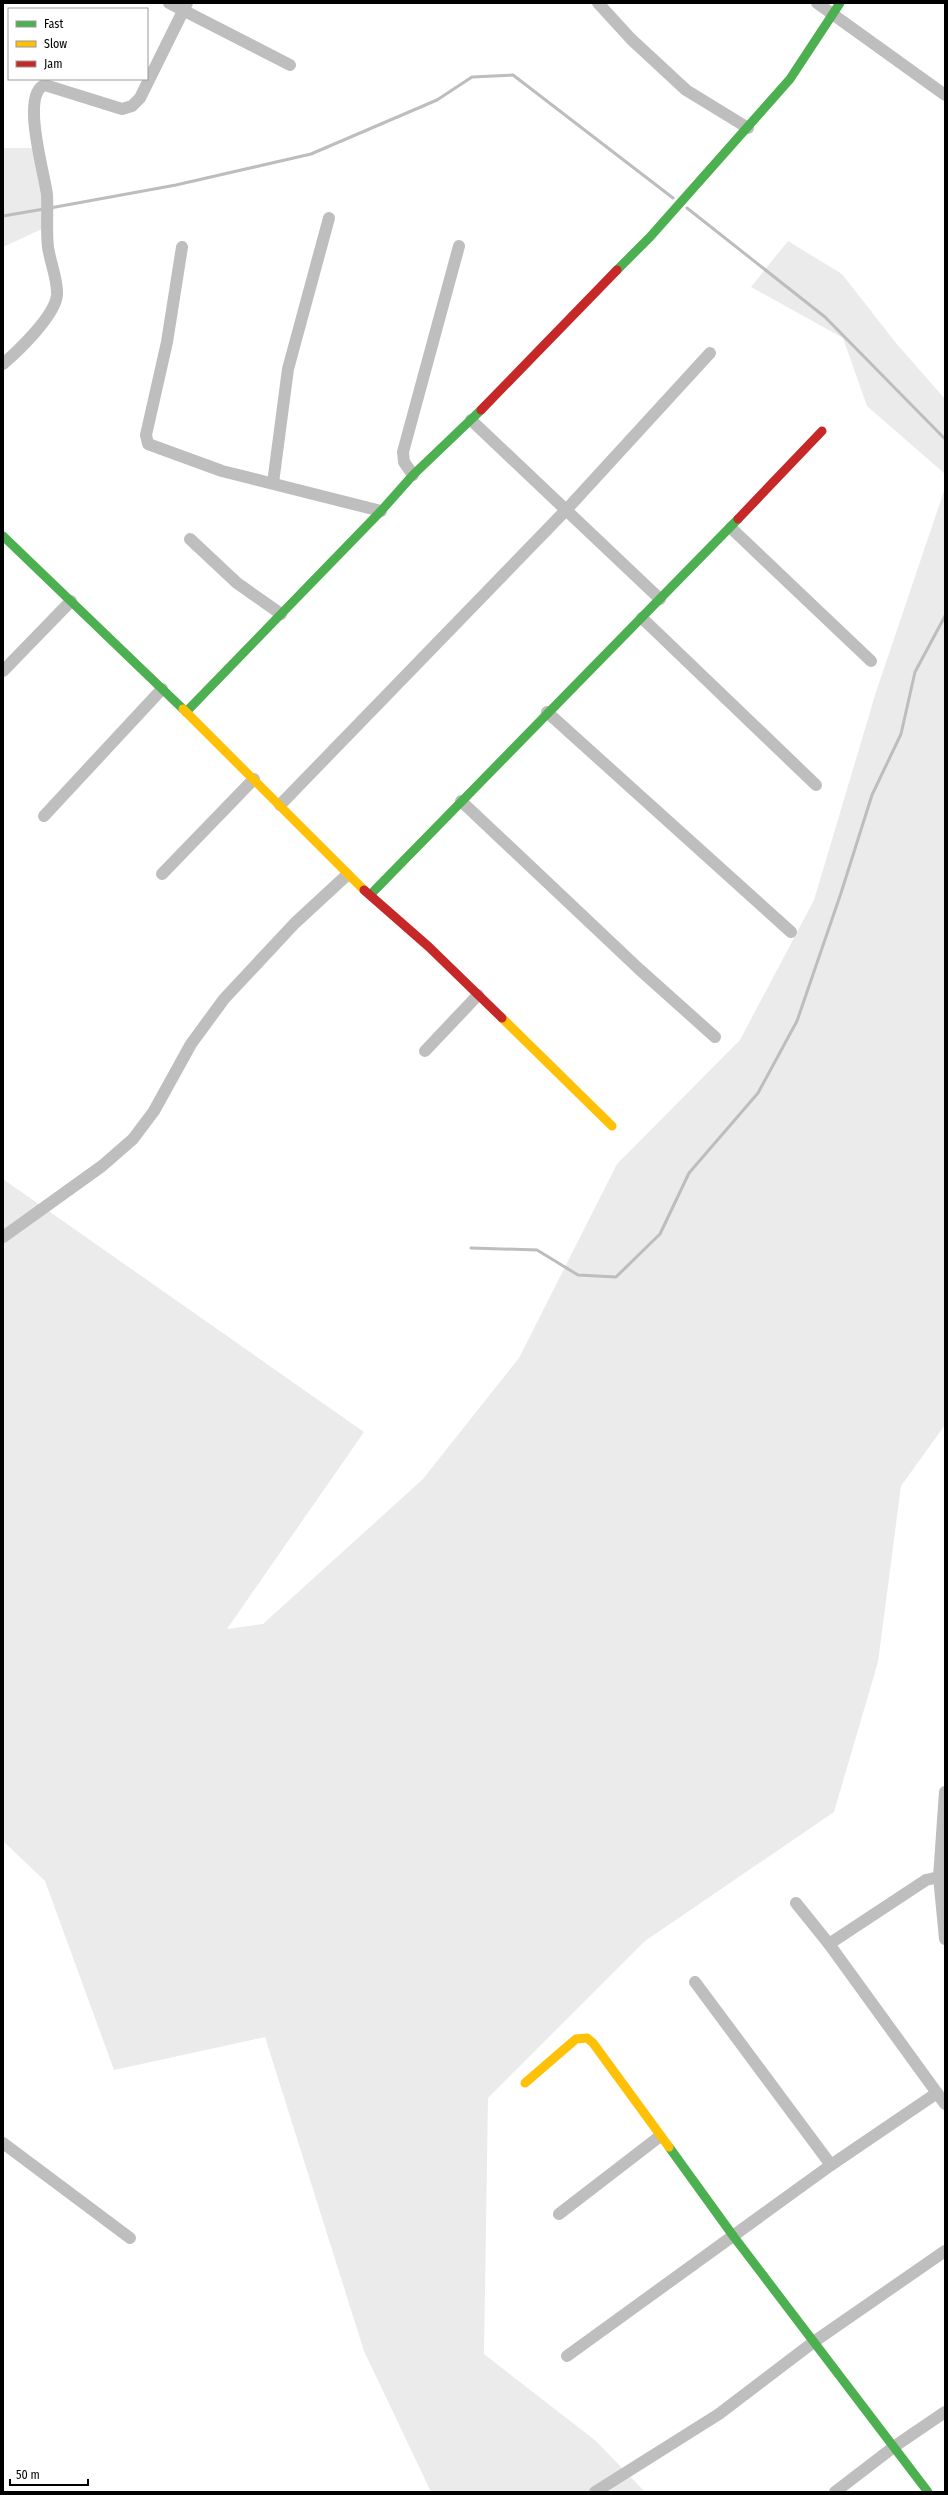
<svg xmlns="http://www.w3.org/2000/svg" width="948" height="2495" viewBox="0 0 948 2495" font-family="'Fira Sans Condensed',sans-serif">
  <rect width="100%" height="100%" fill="#fff"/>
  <g fill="#ebebeb">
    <path d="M3 148H35L53 224 3 247Z"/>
    <path d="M788 241 842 274 896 343 945 399V474L867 406 843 338 751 287Z"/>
    <path d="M945 488V1425L901 1486 878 1662 834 1812 645 1941 488 2098 484 2354 596 2441 645 2492H431L364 2351 265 2037 114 2070 45 1881 3 1841V1179L364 1432 227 1629 263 1624 423 1479 519 1358 617 1164 740 1040 814 900 876 692Z"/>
  </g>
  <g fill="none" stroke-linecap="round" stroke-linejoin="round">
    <g stroke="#bdbdbd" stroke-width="3">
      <path d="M50 208 176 185 311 154 437 100 472 77 513 75 673 198"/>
      <path d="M687 208 825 317 945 439"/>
      <path d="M3 216 44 209"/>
      <path d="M471 1248 537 1250 578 1275 616 1277 660 1234 689 1173 758 1093 797 1021 841 893 872 795 901 734 915 672 945 616"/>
    </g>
    <g stroke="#bebebe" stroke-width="12">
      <path d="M169 3 290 65"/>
      <path d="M598 3 631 39 686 90 748 128"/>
      <path d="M817 3 945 95"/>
      <path d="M182 247 167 342 146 435 148 444 222 471 381 511"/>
      <path d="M3 364C18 351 55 316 57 295 58 280 50 262 48 247 46 230 48 212 47 195 45 175 20 93 45 85L122 109 132 106 140 98 187 3"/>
      <path d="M471 420 660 599"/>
      <path d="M413 475 404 462 403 452 459 246"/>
      <path d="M273 483 288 369 329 218"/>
      <path d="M731 528 871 661"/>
      <path d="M190 539 237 583 281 614"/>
      <path d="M642 618 816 785"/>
      <path d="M3 671 71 601"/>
      <path d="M547 712 791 932"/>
      <path d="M461 801 639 969 715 1037"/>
      <path d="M280 805 567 509 710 353"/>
      <path d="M44 816 162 689"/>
      <path d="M162 874 254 779"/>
      <path d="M425 1051 478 995"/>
      <path d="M3 1237 102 1166 133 1139 154 1111 191 1044 224 999 295 923 347 875"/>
      <path d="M945 1792 939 1877 945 1939"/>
      <path d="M796 1903 829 1944 945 2104"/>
      <path d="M829 1944 926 1880 939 1877"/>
      <path d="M695 1982 831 2165"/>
      <path d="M3 2143 130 2238"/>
      <path d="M559 2214 659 2137"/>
      <path d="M567 2356 831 2165 937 2093"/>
      <path d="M595 2492 719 2414 815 2341 945 2251"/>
      <path d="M835 2492 895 2446 945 2412"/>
    </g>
    <g stroke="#4caf50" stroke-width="9">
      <path d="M617 270 650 237 790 79 840 3"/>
      <path d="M3 536 183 709"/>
      <path d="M186 712 381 511 413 475 481 410"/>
      <path d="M371 894 738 519"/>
      <path d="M669 2147 734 2237 928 2492"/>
    </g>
    <g stroke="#ffc107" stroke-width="9">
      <path d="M183 709 364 890"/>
      <path d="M502 1018 612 1126"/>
      <path d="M525 2083 576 2039 587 2038 593 2043 669 2147"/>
    </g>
    <g stroke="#c62828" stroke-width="9">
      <path d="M481 410 617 270"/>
      <path d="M738 519 822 431"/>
      <path d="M364 890 429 947 502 1018"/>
    </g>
  </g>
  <rect width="948" height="2495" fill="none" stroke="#000000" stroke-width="8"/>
  <rect x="8" y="8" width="140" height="72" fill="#ffffff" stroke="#999999"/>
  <rect x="16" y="21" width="20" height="6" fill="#4caf50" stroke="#999999"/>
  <text x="44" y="28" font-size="12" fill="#000000">Fast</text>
  <rect x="16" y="41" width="20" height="6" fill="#ffc107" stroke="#999999"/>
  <text x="44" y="48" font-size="12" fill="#000000">Slow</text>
  <rect x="16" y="61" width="20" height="6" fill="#c62828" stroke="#999999"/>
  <text x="44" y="68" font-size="12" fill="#000000">Jam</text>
  <path d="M10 2479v6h78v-6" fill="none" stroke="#000000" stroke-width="2"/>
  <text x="16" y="2479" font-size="12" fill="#000000" stroke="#ffffff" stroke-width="3" paint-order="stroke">50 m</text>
</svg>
